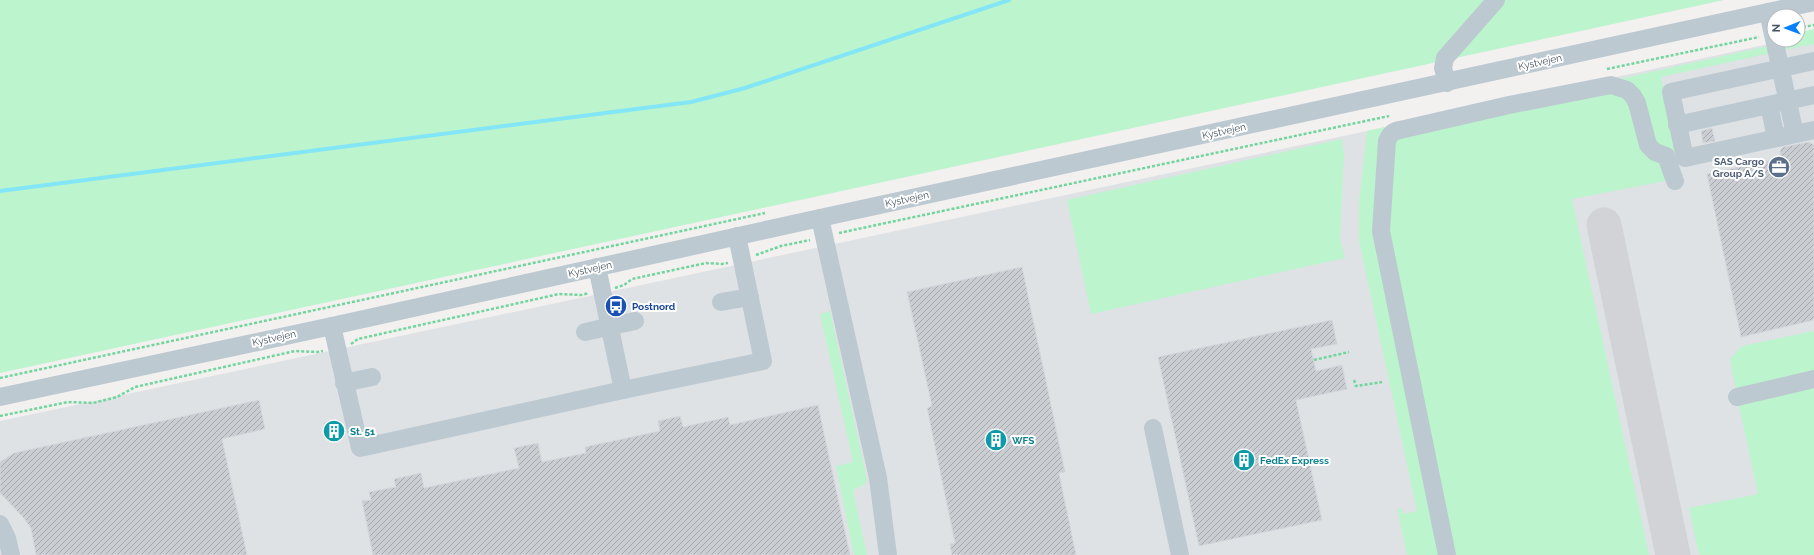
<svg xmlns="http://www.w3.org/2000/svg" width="1814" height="555" viewBox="0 0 1814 555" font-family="Raleway,sans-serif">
  <defs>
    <pattern id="building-hatch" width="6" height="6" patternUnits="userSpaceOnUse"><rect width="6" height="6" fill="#caced3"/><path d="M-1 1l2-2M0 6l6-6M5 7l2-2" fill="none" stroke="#a6aaaf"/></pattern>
  </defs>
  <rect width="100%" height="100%" fill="#f3f0f0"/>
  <path fill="#dfe2e5" d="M1814 34V555H0V421L1367 131 1787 40H1798Z"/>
  <g fill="#bbf4cd">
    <path d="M0 0H1724L0 373Z"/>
    <path d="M1814 29V44L1784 50 1782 40H1798V33Z"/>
    <path d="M1769 46 1771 53 1661 77 1681 177 1653 144 1640 101 1605 82Z"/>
    <path d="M1621 91 1662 160 1670 180 1572 199 1649 555H1453L1388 246 1393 145 1399 137 1408 132Z"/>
    <path d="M1385 127 1376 233 1445 555H1407L1397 508 1402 509 1403 514 1417 511 1359 241V202L1367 131Z"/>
    <path d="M1342 139 1344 155 1340 238 1345 258 1091 314 1067 200Z"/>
    <path d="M830 311 867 480 864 485 856 488 853 491 867 555H854L836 466 853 462 820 314Z"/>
    <path d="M1813 331 1814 333V376L1736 392 1730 359 1742 346Z"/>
    <path d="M1814 384V555H1699L1689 508 1758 494 1738 401Z"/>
  </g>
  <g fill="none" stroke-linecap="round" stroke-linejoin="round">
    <path stroke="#83e6f6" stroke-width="4" d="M0 191 691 102 745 88 1009 0"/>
    <path stroke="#d2d3d6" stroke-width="35" d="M1604 225 1673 555"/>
  </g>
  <g fill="url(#building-hatch)" stroke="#d4d7dc">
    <path d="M1712 128 1715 141 1703 143 1701 131Z"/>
    <path d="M1809 142 1814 145V320L1741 337 1707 174 1781 158 1780 151 1783 147Z"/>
    <path d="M1022 267 1065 472 1059 473 1076 555H952L950 544 955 543 927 408 932 406 907 292Z"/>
    <path d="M1332 320 1337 344 1311 349 1316 371 1342 365 1347 389 1296 400 1322 520 1199 546 1158 357Z"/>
    <path d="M259 400 265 429 222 439 247 555H36L31 528 23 517 0 493V462L14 453Z"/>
    <path d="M818 405 850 555H373L362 501 371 500 369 492 396 487 394 479 421 473 424 488 519 468 514 448 538 443 542 462 586 453 585 447 660 431 658 421 680 416 683 427 728 417 730 425Z"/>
    <path d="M339 420 343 438 328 441 324 423Z"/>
  </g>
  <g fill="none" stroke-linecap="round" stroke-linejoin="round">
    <g stroke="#6fd69c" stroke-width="2.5" stroke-dasharray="3 2" stroke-linecap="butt">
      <path d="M1798 28 1814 25"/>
      <path d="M1607 69 1759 37"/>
      <path d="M839 233 1389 116"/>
      <path d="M756 255 781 246 810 240"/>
      <path d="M615 288 624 285 632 279 706 263 722 264 728 263"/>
      <path d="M351 344 358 339 559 294 581 295 589 293"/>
      <path d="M1314 360 1349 352"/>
      <path d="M0 378 765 213"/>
      <path d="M1354 380 1356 386 1382 382"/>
      <path d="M0 416 68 402 93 403 117 397 135 387 295 351 317 352 323 351"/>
    </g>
    <g stroke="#bcc9d1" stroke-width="18">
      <path d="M1768 12 1795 134"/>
      <path d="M1814 61 1671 92 1685 158 1814 130"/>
      <path d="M1447 83 1443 68 1445 58 1496 0"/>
      <path d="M1769 105 1776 138"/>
      <path d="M1677 125 1814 95"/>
      <path d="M820 218 878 478 888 555"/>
      <path d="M597 267 623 390"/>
      <path d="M721 302 750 297"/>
      <path d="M332 326 360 448 623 390 763 361 737 236"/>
      <path d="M585 332 635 321"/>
      <path d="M344 383 372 377"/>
      <path d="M0 397 332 326 820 218 1814 2"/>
      <path d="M1737 397 1814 379"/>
      <path d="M1153 428 1180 555"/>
      <path d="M0 524 7 538 11 555"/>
      <path d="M1447 555 1381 231 1387 141C1390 134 1393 131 1400 130L1509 105 1611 85 1627 90 1633 96 1637 103 1648 145 1655 152 1666 156 1675 181"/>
    </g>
  </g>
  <defs>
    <g id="office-disc" transform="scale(1.15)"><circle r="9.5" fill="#5c6f8a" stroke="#fff"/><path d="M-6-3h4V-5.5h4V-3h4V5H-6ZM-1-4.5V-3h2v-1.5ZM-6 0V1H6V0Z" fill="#fff"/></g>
    <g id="bus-disc" transform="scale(1.15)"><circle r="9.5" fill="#1a4fb4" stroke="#fff"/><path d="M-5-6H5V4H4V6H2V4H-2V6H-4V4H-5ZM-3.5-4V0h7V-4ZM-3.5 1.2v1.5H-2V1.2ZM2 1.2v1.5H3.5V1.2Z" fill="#fff"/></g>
    <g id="building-disc" transform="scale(1.15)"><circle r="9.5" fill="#0f9aa8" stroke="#fff"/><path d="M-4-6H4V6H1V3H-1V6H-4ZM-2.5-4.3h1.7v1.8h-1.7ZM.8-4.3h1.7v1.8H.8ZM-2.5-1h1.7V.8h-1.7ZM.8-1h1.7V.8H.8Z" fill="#fff"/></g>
  </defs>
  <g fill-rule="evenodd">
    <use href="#office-disc" x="1779" y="167"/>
    <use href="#bus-disc" x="616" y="306"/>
    <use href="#building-disc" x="334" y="431"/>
    <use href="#building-disc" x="996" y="440"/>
    <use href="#building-disc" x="1244" y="460"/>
  </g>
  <g text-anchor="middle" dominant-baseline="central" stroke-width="4" stroke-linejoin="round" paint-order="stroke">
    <g font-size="10" fill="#465560" stroke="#fff">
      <text transform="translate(1540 62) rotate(-12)">Kystvejen</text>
      <text transform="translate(1224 131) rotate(-12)">Kystvejen</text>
      <text transform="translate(907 199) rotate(-12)">Kystvejen</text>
      <text transform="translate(590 269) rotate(-12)">Kystvejen</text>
      <text transform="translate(274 338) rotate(-12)">Kystvejen</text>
    </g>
    <g font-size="10" font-weight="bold" fill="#4e5e75" stroke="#fff" text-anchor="end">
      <text x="1764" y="161">SAS Cargo<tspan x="1764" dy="12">Group A/S</tspan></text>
    </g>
    <g font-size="10" font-weight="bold" fill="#164399" stroke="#fff" text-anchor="start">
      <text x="632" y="306">Postnord</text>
    </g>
    <g font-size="10" font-weight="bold" fill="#0d838f" stroke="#fff" text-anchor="start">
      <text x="350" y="431">St. 51</text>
      <text x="1012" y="440">WFS</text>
      <text x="1260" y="460">FedEx Express</text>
    </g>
  </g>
  <g transform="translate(1786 28) rotate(269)"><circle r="19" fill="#ffffff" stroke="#b5bbbf"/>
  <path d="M0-3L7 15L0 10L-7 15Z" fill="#0680f7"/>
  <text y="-6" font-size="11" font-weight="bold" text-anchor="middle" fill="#465560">N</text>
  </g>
</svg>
